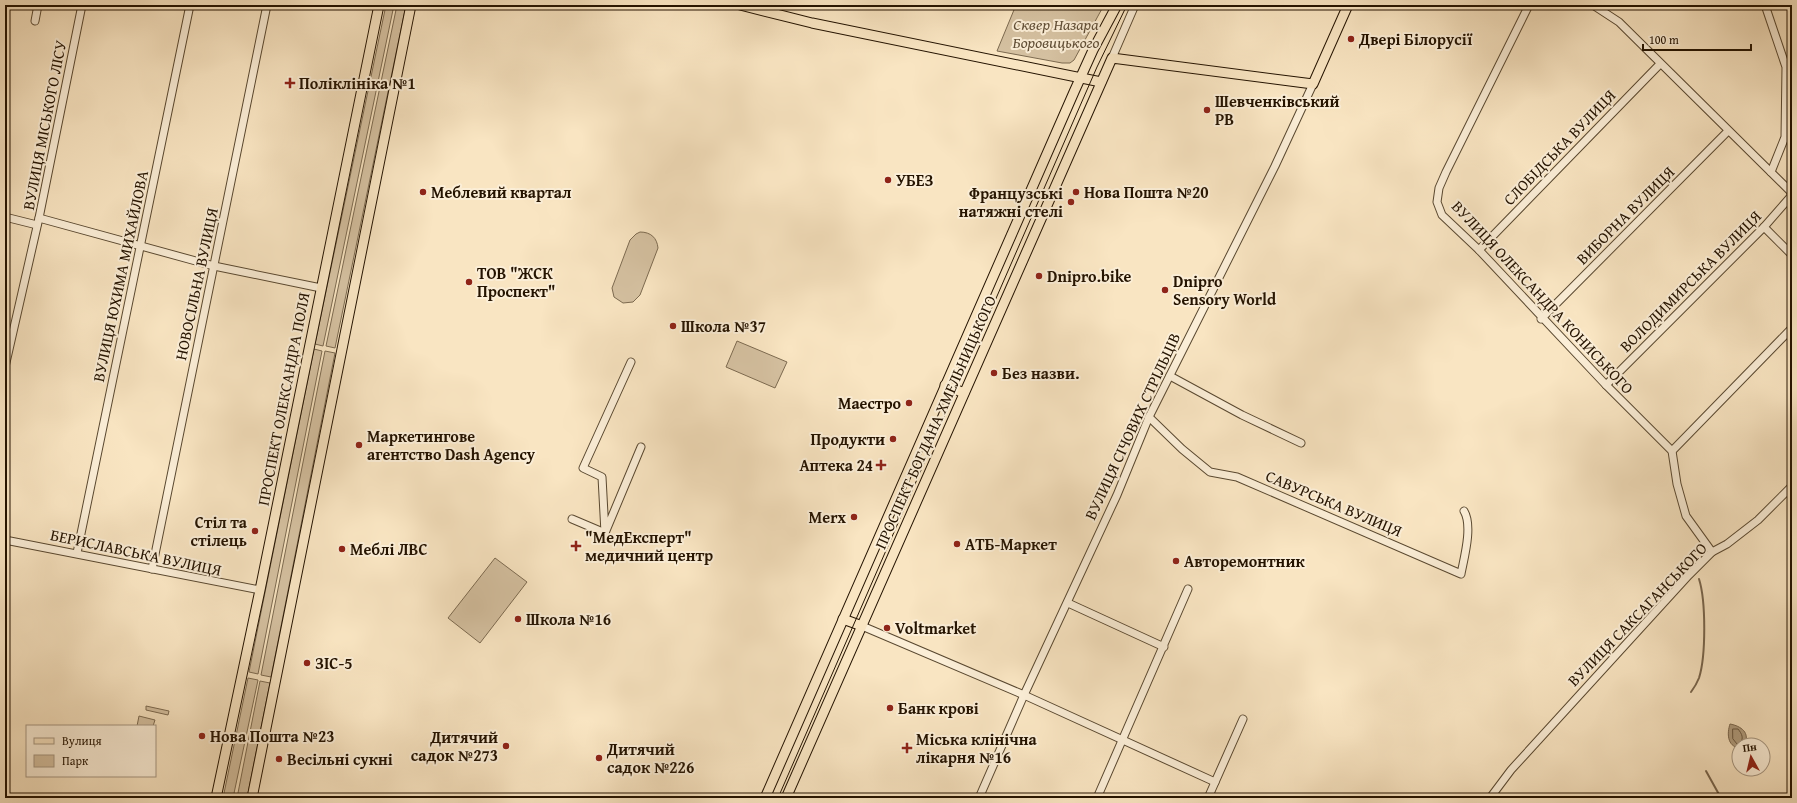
<svg xmlns="http://www.w3.org/2000/svg" width="1797" height="803" viewBox="0 0 1797 803" font-family="'Gentium Book Plus',serif">
  <rect width="100%" height="100%" fill="#f9e5c2"/>
  <filter id="stains"><feTurbulence type="fractalNoise" baseFrequency=".005" numOctaves="4"/><feColorMatrix values="0 0 0 0 .2 0 0 0 0 .09 0 0 0 0 .02 0 0 0 .5 -.17"/></filter>
  <radialGradient id="worn" r=".72"><stop offset=".6" stop-color="#630" stop-opacity="0"/><stop offset="1" stop-color="#630" stop-opacity=".3"/></radialGradient>
  <g fill="#d5c1a1" stroke="#7c6a50">
    <path d="M386 5H394L323 346 315 344Z"/>
    <path d="M397 5H406L335 348 326 346Z"/>
    <path d="M1016 5H1104L1074 60 1070 63H1062L997 51Z"/>
    <path d="M640 232C651 232 657 238 658 248L640 295 633 302 623 303 614 297 612 288 630 240 636 234Z"/>
    <path d="M737 341 787 362 775 388 726 367Z"/>
    <path d="M314 349 322 351 258 674 249 672Z"/>
    <path d="M325 351 335 353 271 677 261 675Z"/>
    <path d="M495 558 527 582 480 643 448 618Z"/>
    <path d="M248 678 258 680 233 798H223Z"/>
    <path d="M260 681 270 683 247 798H237Z"/>
    <path d="M146 706 169 711 168 715 146 710Z"/>
    <path d="M139 716 155 720 153 726H137Z"/>
  </g>
  <path fill="#b19e80" stroke="#79664d" d="M1730 724C1741 726 1751 733 1744 745H1739V748C1727 746 1727 733 1730 724Z"/>
  <g fill="none" stroke-linecap="round" stroke-linejoin="round">
    <path stroke="#6a5840" stroke-width="1" d="M1733 729H1738C1742 734 1744 738 1740 744H1737L1733 739Z"/>
    <g stroke="#79664d" stroke-width="2">
      <path d="M1691 692C1694 688 1697 683 1699 678 1706 656 1706 601 1699 579"/>
      <path d="M1706 771 1721 798"/>
    </g>
    <g stroke="#594830" stroke-width="9">
      <g id="minor">
        <path d="M1529 5 1446 172 1439 188 1437 202 1442 215 1479 250 1606 385 1672 451 1677 484 1686 516 1712 552"/>
        <path d="M1593 5 1619 22 1792 193"/>
        <path d="M1765 5 1786 67 1785 137 1771 172"/>
        <path d="M35 21 38 5"/>
        <path d="M1112 58 1135 5"/>
        <path d="M5 217 37 225"/>
        <path d="M39 218 214 266 321 288"/>
        <path d="M1764 227 1792 255"/>
        <path d="M1479 250 1660 64"/>
        <path d="M1541 319 1728 131"/>
        <path d="M631 362 583 468 602 477 605 533 641 447"/>
        <path d="M5 367 39 218 82 5"/>
        <path d="M1170 376 1242 415 1301 443"/>
        <path d="M1606 385 1764 227 1792 195"/>
        <path d="M1149 417 1182 449 1210 472 1237 477 1461 574C1464 558 1473 526 1464 511"/>
        <path d="M1672 451 1792 328"/>
        <path d="M572 519 605 533"/>
        <path d="M5 540 260 590"/>
        <path d="M77 553 190 5"/>
        <path d="M152 569 267 5"/>
        <path d="M1068 603 1164 647"/>
        <path d="M862 626 1024 695 1215 782"/>
        <path d="M979 798 1024 695 1117 495 1149 417 1275 166 1313 84"/>
        <path d="M1097 798 1188 589"/>
        <path d="M1208 798 1243 719"/>
        <path d="M1490 798 1511 770 1689 575 1712 552 1727 544 1758 520 1792 486"/>
      </g>
    </g>
    <g stroke="#241300" stroke-width="11">
      <g id="major">
        <path d="M740 5 812 23 1101 82"/>
        <path d="M945 385 964 393"/>
        <path d="M843 619 862 626"/>
        <path d="M216 798 260 590 379 5"/>
        <path d="M252 798 411 5"/>
        <path d="M765 798 1074 92 1093 50 1117 5"/>
        <path d="M786 798 1112 58 1313 84 1348 5"/>
      </g>
    </g>
    <use href="#minor" stroke="#fbeed7" stroke-width="7"/>
    <use href="#major" stroke="#f9e5c2" stroke-width="9"/>
    <path stroke="#241300" stroke-width="1" d="M778 798 1097 67 1127 5"/>
  </g>
  <g fill="#8f2418" stroke="#fbeed7" stroke-width="1.5">
    <circle cx="1351" cy="39" r="4"/>
    <path d="M288 77h4v4h4v4h-4v4h-4v-4h-4v-4h4z"/>
    <circle cx="1207" cy="110" r="4"/>
    <circle cx="888" cy="180" r="4"/>
    <circle cx="423" cy="192" r="4"/>
    <circle cx="1076" cy="192" r="4"/>
    <circle cx="1071" cy="202" r="4"/>
    <circle cx="1039" cy="276" r="4"/>
    <circle cx="469" cy="282" r="4"/>
    <circle cx="1165" cy="290" r="4"/>
    <circle cx="673" cy="326" r="4"/>
    <circle cx="994" cy="373" r="4"/>
    <circle cx="909" cy="403" r="4"/>
    <circle cx="893" cy="439" r="4"/>
    <circle cx="359" cy="445" r="4"/>
    <path d="M879 459h4v4h4v4h-4v4h-4v-4h-4v-4h4z"/>
    <circle cx="854" cy="517" r="4"/>
    <circle cx="255" cy="531" r="4"/>
    <circle cx="957" cy="544" r="4"/>
    <path d="M574 540h4v4h4v4h-4v4h-4v-4h-4v-4h4z"/>
    <circle cx="342" cy="549" r="4"/>
    <circle cx="1176" cy="561" r="4"/>
    <circle cx="518" cy="619" r="4"/>
    <circle cx="887" cy="628" r="4"/>
    <circle cx="307" cy="663" r="4"/>
    <circle cx="890" cy="708" r="4"/>
    <circle cx="202" cy="736" r="4"/>
    <circle cx="506" cy="746" r="4"/>
    <path d="M905 742h4v4h4v4h-4v4h-4v-4h-4v-4h4z"/>
    <circle cx="599" cy="758" r="4"/>
    <circle cx="279" cy="759" r="4"/>
  </g>
  <g text-anchor="middle" dominant-baseline="central" stroke-width="4" stroke-linejoin="round" paint-order="stroke">
    <g font-size="16" font-style="italic" fill="#625038" stroke="#fbeed7">
      <text x="1056" y="24">Сквер Назара<tspan x="1056" dy="18">Боровицького</tspan></text>
    </g>
    <g font-size="16" font-weight="bold" fill="#241300" stroke="#fbeed7" text-anchor="start">
      <text x="1359" y="39">Двері Білорусії</text>
      <text x="299" y="83">Поліклініка №1</text>
      <text x="1215" y="101">Шевченківський<tspan x="1215" dy="18">РВ</tspan></text>
      <text x="896" y="180">УБЕЗ</text>
      <text x="431" y="192">Меблевий квартал</text>
      <text x="1084" y="192">Нова Пошта №20</text>
      <text x="1063" y="193" text-anchor="end">Французські<tspan x="1063" dy="18">натяжні стелі</tspan></text>
      <text x="477" y="273">ТОВ "ЖСК<tspan x="477" dy="18">Проспект"</tspan></text>
      <text x="1047" y="276">Dnipro.bike</text>
      <text x="1173" y="281">Dnipro<tspan x="1173" dy="18">Sensory World</tspan></text>
      <text x="681" y="326">Школа №37</text>
      <text x="1002" y="373">Без назви.</text>
      <text x="901" y="403" text-anchor="end">Маестро</text>
      <text x="367" y="436">Маркетингове<tspan x="367" dy="18">агентство Dash Agency</tspan></text>
      <text x="885" y="439" text-anchor="end">Продукти</text>
      <text x="873" y="465" text-anchor="end">Аптека 24</text>
      <text x="846" y="517" text-anchor="end">Merx</text>
      <text x="247" y="522" text-anchor="end">Стіл та<tspan x="247" dy="18">стілець</tspan></text>
      <text x="585" y="537">"МедЕксперт"<tspan x="585" dy="18">медичний центр</tspan></text>
      <text x="965" y="544">АТБ-Маркет</text>
      <text x="350" y="549">Меблі ЛВС</text>
      <text x="1184" y="561">Авторемонтник</text>
      <text x="526" y="619">Школа №16</text>
      <text x="895" y="628">Voltmarket</text>
      <text x="315" y="663">ЗІС-5</text>
      <text x="898" y="708">Банк крові</text>
      <text x="210" y="736">Нова Пошта №23</text>
      <text x="498" y="737" text-anchor="end">Дитячий<tspan x="498" dy="18">садок №273</tspan></text>
      <text x="916" y="739">Міська клінічна<tspan x="916" dy="18">лікарня №16</tspan></text>
      <text x="607" y="749">Дитячий<tspan x="607" dy="18">садок №226</tspan></text>
      <text x="287" y="759">Весільні сукні</text>
    </g>
    <g font-size="16" fill="#241300" stroke="#fbeed7">
      <text transform="translate(44 125) rotate(-79)">ВУЛИЦЯ МІСЬКОГО ЛІСУ</text>
      <text transform="translate(1559 147) rotate(-46)">СЛОБІДСЬКА ВУЛИЦЯ</text>
      <text transform="translate(1625 215) rotate(-45)">ВИБОРНА ВУЛИЦЯ</text>
      <text transform="translate(120 276) rotate(-78)">ВУЛИЦЯ ЮХИМА МИХАЙЛОВА</text>
      <text transform="translate(1690 281) rotate(-45)">ВОЛОДИМИРСЬКА ВУЛИЦЯ</text>
      <text transform="translate(196 284) rotate(-78)">НОВОСІЛЬНА ВУЛИЦЯ</text>
      <text transform="translate(1543 297) rotate(47)">ВУЛИЦЯ ОЛЕКСАНДРА КОНИСЬКОГО</text>
      <text transform="translate(283 399) rotate(-79)">ПРОСПЕКТ ОЛЕКСАНДРА ПОЛЯ</text>
      <text transform="translate(935 422) rotate(-66)">ПРОСПЕКТ БОГДАНА ХМЕЛЬНИЦЬКОГО</text>
      <text transform="translate(1132 426) rotate(-65)">ВУЛИЦЯ СІЧОВИХ СТРІЛЬЦІВ</text>
      <text transform="translate(1334 503) rotate(23)">САВУРСЬКА ВУЛИЦЯ</text>
      <text transform="translate(136 552) rotate(12)">БЕРИСЛАВСЬКА ВУЛИЦЯ</text>
      <text transform="translate(1637 614) rotate(-46)">ВУЛИЦЯ САКСАГАНСЬКОГО</text>
    </g>
  </g>
  <rect width="1797" height="803" fill="none" stroke="#f9e5c2" stroke-width="20"/>
  <rect x="6" y="6" width="1785" height="791" fill="none" stroke="#241300" stroke-width="2"/>
  <rect x="10" y="10" width="1777" height="783" fill="none" stroke="#241300"/>
  <rect x="26" y="725" width="130" height="52" fill="#fbeed7" stroke="#a59681"/>
  <rect x="34" y="738" width="20" height="6" fill="#f9e5c2" stroke="#a59681"/>
  <text x="62" y="745" font-size="12" fill="#241300">Вулиця</text>
  <rect x="34" y="755" width="20" height="12" fill="#d5c1a1" stroke="#a59681"/>
  <text x="62" y="765" font-size="12" fill="#241300">Парк</text>
  <g transform="translate(1751 757) rotate(352)"><circle r="19" fill="#fbeed7" stroke="#a59681"/>
  <path d="M0-3L7 15L0 10L-7 15Z" fill="#8f2418"/>
  <text y="-6" font-size="11" font-weight="bold" text-anchor="middle" fill="#241300">Пн</text>
  </g>
  <path d="M1643 44v6h108v-6" fill="none" stroke="#241300" stroke-width="2"/>
  <text x="1649" y="44" font-size="12" fill="#241300" stroke="#fbeed7" stroke-width="3" paint-order="stroke">100 m</text>
  <rect width="100%" height="100%" filter="url(#stains)"/>
  <rect width="100%" height="100%" fill="url(#worn)"/>
</svg>
